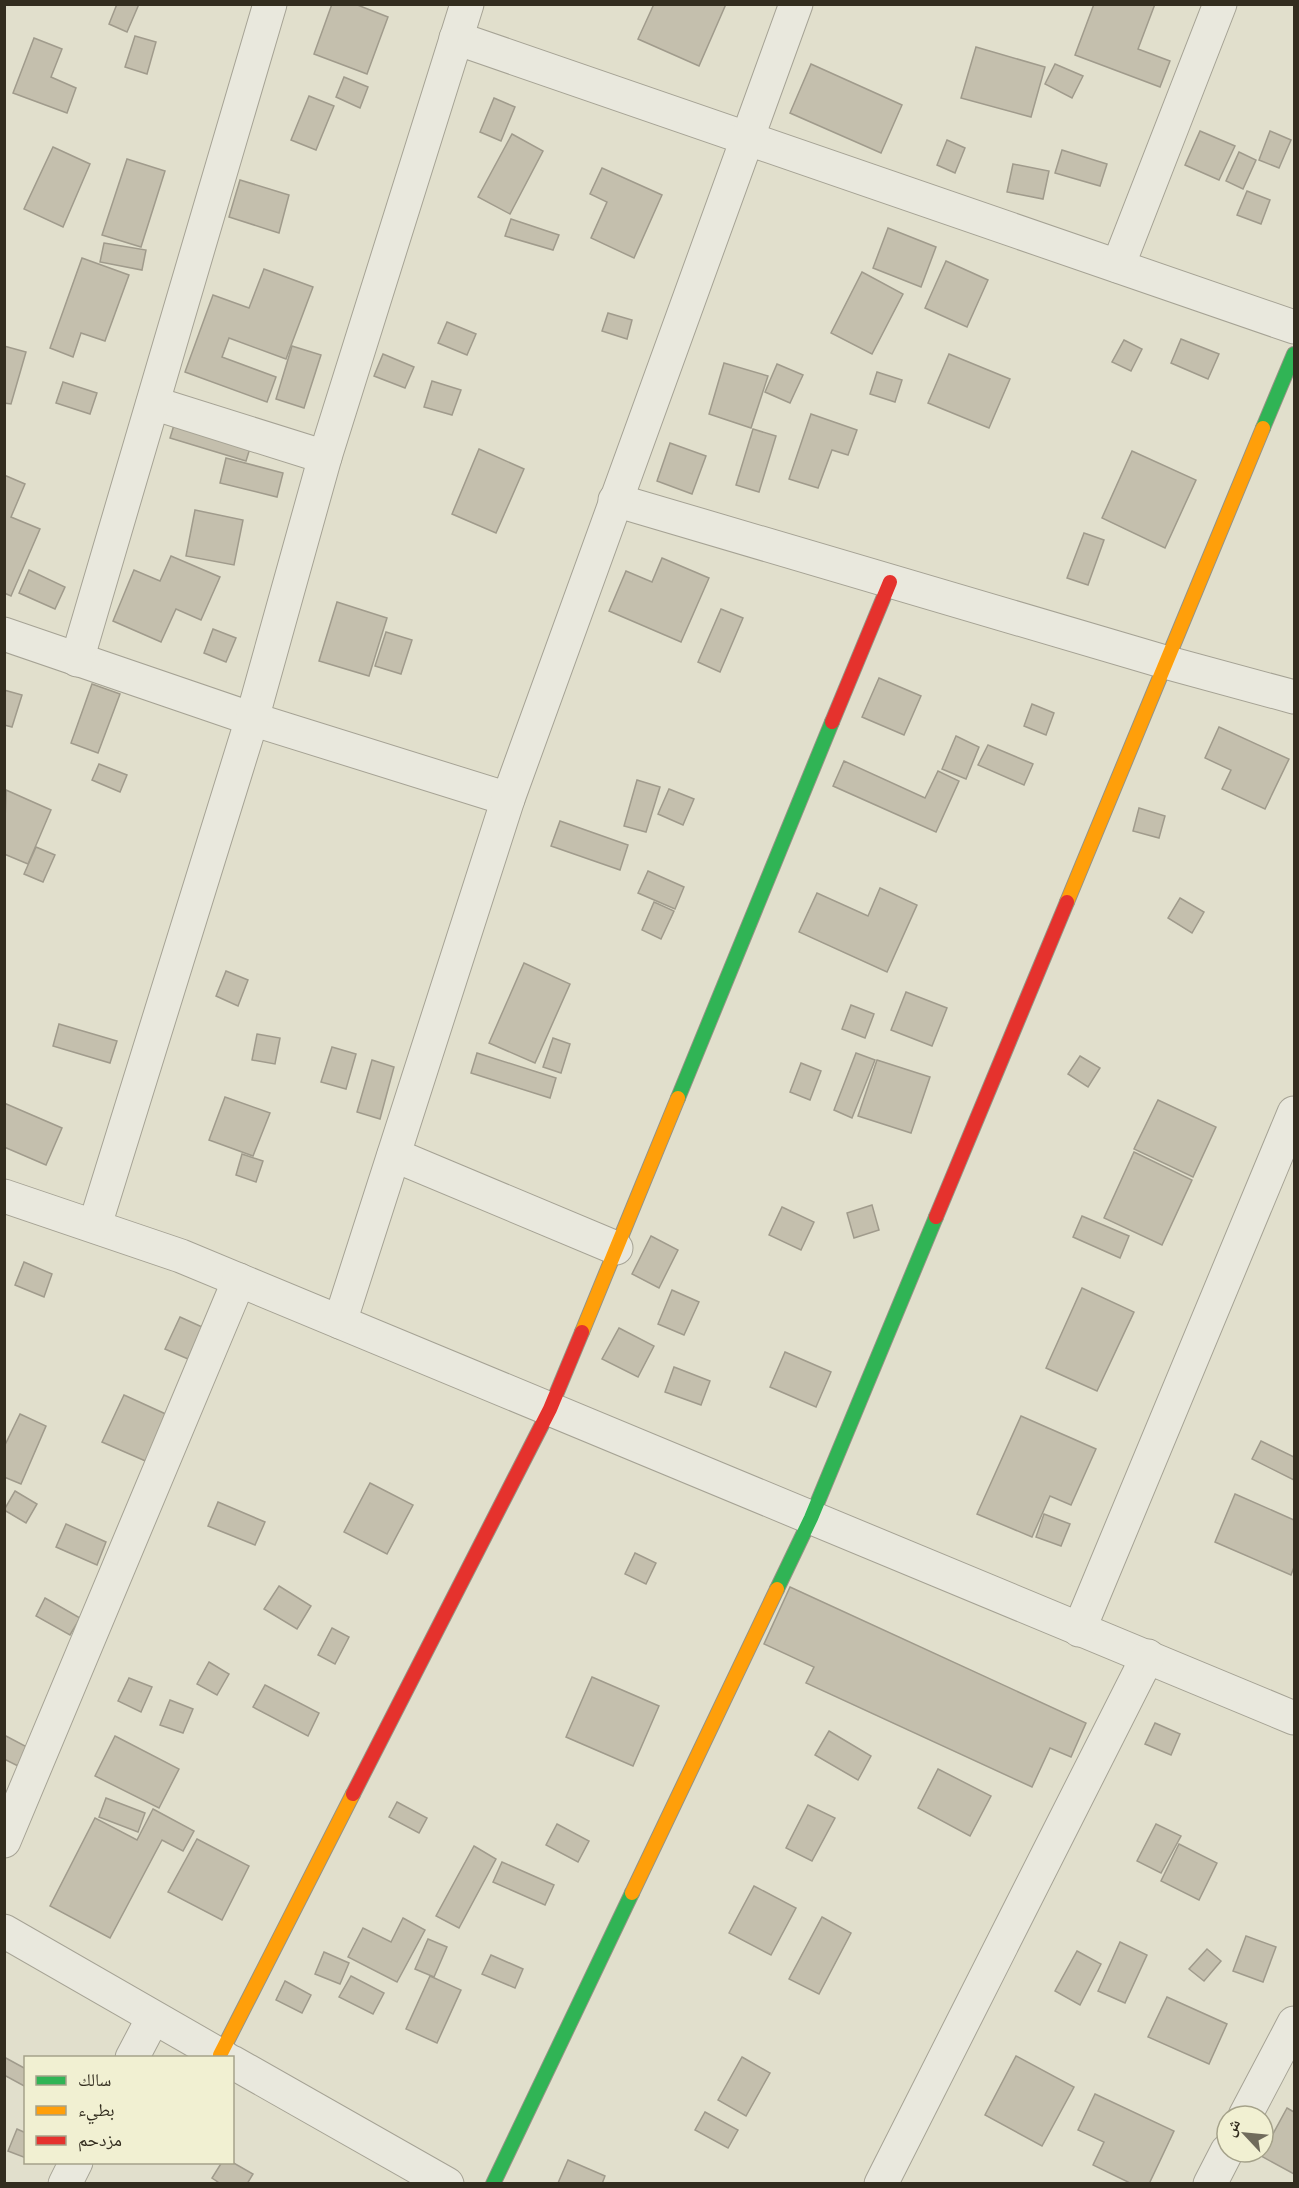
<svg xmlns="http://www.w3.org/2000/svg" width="1299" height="2188" viewBox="0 0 1299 2188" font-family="'Times New Roman','Noto Naskh Arabic',serif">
  <rect width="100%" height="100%" fill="#e1dfcc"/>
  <g fill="#c4bfad" stroke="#a09b8c" stroke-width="1.5">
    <path d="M117 4H139L127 32 109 24Z"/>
    <path d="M332 4H355L388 17 367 74 314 54Z"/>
    <path d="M654 4H726L699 66 638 39Z"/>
    <path d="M1094 4H1155L1138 49 1170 61 1160 87 1075 55Z"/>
    <path d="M135 36 156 42 147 74 125 67Z"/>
    <path d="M34 38 62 49 51 77 76 88 67 113 13 93Z"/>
    <path d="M976 47 1045 67 1031 117 961 98Z"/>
    <path d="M811 64 902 105 881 153 790 113Z"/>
    <path d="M1055 64 1083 76 1072 98 1045 84Z"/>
    <path d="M344 77 368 87 360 108 336 97Z"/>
    <path d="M309 96 334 106 316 150 291 140Z"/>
    <path d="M494 98 515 107 501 141 480 132Z"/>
    <path d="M1200 131 1235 146 1219 180 1185 165Z"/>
    <path d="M1270 131 1291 140 1279 168 1259 160Z"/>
    <path d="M512 134 543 151 510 214 478 197Z"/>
    <path d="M947 140 965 148 955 173 937 165Z"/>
    <path d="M53 147 90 164 63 227 24 209Z"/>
    <path d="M1062 150 1107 164 1100 186 1055 173Z"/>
    <path d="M1239 152 1256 160 1243 189 1226 181Z"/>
    <path d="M127 159 165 171 141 247 102 235Z"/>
    <path d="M1013 164 1049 171 1043 199 1007 192Z"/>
    <path d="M602 168 662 195 634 258 591 238 607 202 590 194Z"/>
    <path d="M240 180 289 195 279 233 229 217Z"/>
    <path d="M1247 191 1270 200 1261 224 1237 215Z"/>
    <path d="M511 219 559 235 553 250 505 236Z"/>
    <path d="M888 228 936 247 921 287 873 268Z"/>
    <path d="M104 243 146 250 142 270 100 262Z"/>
    <path d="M82 258 129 275 105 341 81 333 73 357 50 348Z"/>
    <path d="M946 261 988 280 967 327 925 308Z"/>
    <path d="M264 269 313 287 286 359 229 338 222 357 276 377 267 402 185 372 213 295 249 308Z"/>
    <path d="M862 272 903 294 872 354 831 333Z"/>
    <path d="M608 313 632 320 627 339 602 331Z"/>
    <path d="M447 322 476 334 467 355 438 343Z"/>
    <path d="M1181 339 1219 354 1208 379 1171 363Z"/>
    <path d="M1124 340 1142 349 1131 371 1112 362Z"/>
    <path d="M4 346 26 352 11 404 4 403Z"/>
    <path d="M292 346 321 355 304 408 276 399Z"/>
    <path d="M383 354 414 367 405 388 374 376Z"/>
    <path d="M949 354 1010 379 989 428 928 403Z"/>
    <path d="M724 363 768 376 751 428 709 414Z"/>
    <path d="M777 364 803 375 790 403 765 392Z"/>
    <path d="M877 372 902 380 895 402 870 394Z"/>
    <path d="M432 381 461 390 452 415 424 407Z"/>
    <path d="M63 382 97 393 90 414 56 403Z"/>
    <path d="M179 409 255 432 246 461 170 438Z"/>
    <path d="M811 414 857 430 848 455 832 450 818 488 789 479Z"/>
    <path d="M753 429 776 436 759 492 736 485Z"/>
    <path d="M670 443 706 456 692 494 657 481Z"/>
    <path d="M479 449 524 469 496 533 452 514Z"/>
    <path d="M1132 451 1196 480 1165 548 1102 518Z"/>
    <path d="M226 458 283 473 277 497 220 483Z"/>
    <path d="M4 475 25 484 11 517 40 529 11 596 4 593Z"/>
    <path d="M195 510 243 520 234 565 186 556Z"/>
    <path d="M1084 533 1104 540 1088 585 1067 578Z"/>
    <path d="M171 556 220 577 201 620 176 609 161 642 113 621 134 570 160 581Z"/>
    <path d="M662 558 709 578 681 642 609 611 626 571 652 582Z"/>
    <path d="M29 570 65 587 55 609 19 593Z"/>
    <path d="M337 602 387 618 369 676 319 661Z"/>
    <path d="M721 609 743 618 720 672 698 662Z"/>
    <path d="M213 629 236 638 226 662 204 653Z"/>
    <path d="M386 632 412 640 401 674 375 666Z"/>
    <path d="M879 678 921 696 904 735 862 717Z"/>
    <path d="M92 684 120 694 98 753 71 743Z"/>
    <path d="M4 690 22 695 12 727 4 725Z"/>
    <path d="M1032 704 1054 713 1046 735 1024 726Z"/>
    <path d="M1219 727 1289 759 1265 809 1222 789 1231 770 1205 758Z"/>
    <path d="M956 736 979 747 966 779 942 769Z"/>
    <path d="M988 745 1033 764 1024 785 978 765Z"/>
    <path d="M844 761 925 798 938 771 959 781 936 832 833 786Z"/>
    <path d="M99 764 127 775 120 792 92 780Z"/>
    <path d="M637 780 660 787 646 832 624 826Z"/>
    <path d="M669 789 694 799 683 825 658 814Z"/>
    <path d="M6 790 51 810 28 864 4 854Z"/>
    <path d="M1139 808 1165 816 1159 838 1133 831Z"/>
    <path d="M560 821 628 845 620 870 551 846Z"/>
    <path d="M36 847 55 855 43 882 24 874Z"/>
    <path d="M648 871 684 887 675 909 638 893Z"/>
    <path d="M880 888 917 905 887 972 799 932 817 893 868 916Z"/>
    <path d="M1180 898 1204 912 1192 933 1168 918Z"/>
    <path d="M654 902 674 911 661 939 642 930Z"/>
    <path d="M524 963 570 984 535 1063 489 1043Z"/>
    <path d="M226 971 248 980 238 1006 216 996Z"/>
    <path d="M906 992 947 1008 932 1046 891 1030Z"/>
    <path d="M851 1005 874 1014 865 1038 842 1029Z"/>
    <path d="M59 1024 117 1041 110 1063 53 1046Z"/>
    <path d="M257 1034 280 1038 275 1064 252 1060Z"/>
    <path d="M553 1038 570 1044 561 1073 543 1067Z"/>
    <path d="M332 1047 356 1054 346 1089 321 1082Z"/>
    <path d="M477 1053 556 1078 550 1098 471 1073Z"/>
    <path d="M856 1053 875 1060 852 1118 834 1110Z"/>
    <path d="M1080 1056 1100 1068 1088 1087 1068 1074Z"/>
    <path d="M372 1060 394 1067 380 1119 357 1112Z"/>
    <path d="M877 1060 930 1077 911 1133 858 1116Z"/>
    <path d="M801 1063 821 1071 810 1100 790 1092Z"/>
    <path d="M225 1097 270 1113 253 1156 209 1140Z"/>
    <path d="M1158 1100 1216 1127 1193 1177 1134 1149Z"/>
    <path d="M4 1103 62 1128 46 1165 4 1147Z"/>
    <path d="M1134 1152 1192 1180 1162 1245 1104 1218Z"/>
    <path d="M242 1154 263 1161 256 1182 236 1175Z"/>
    <path d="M872 1205 879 1230 854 1238 847 1213Z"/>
    <path d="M782 1207 814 1222 801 1250 769 1235Z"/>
    <path d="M1082 1216 1129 1236 1120 1258 1073 1237Z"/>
    <path d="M651 1236 678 1250 659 1288 632 1274Z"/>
    <path d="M24 1262 52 1274 44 1297 15 1285Z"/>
    <path d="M1082 1288 1134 1312 1097 1391 1046 1368Z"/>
    <path d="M672 1290 699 1302 684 1335 658 1324Z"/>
    <path d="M180 1317 202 1327 188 1359 165 1349Z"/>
    <path d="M619 1328 654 1346 638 1377 602 1359Z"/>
    <path d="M785 1352 831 1372 816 1407 770 1387Z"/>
    <path d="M674 1367 710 1381 701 1405 665 1392Z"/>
    <path d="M124 1395 170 1416 150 1463 102 1442Z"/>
    <path d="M20 1414 46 1426 21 1484 4 1477V1447Z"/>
    <path d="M1021 1416 1096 1449 1071 1505 1050 1496 1032 1537 977 1514Z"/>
    <path d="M1261 1441 1294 1457V1480L1252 1459Z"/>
    <path d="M370 1483 413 1505 387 1554 344 1532Z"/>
    <path d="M15 1491 37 1504 26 1523 4 1510Z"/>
    <path d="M1235 1494 1294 1520V1567L1291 1575 1215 1542Z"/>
    <path d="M218 1502 265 1522 255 1545 208 1526Z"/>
    <path d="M1044 1514 1070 1524 1061 1546 1036 1537Z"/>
    <path d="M66 1524 106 1542 97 1565 56 1547Z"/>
    <path d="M635 1553 656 1563 646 1584 625 1574Z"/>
    <path d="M279 1586 311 1606 297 1629 264 1609Z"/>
    <path d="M790 1587 1086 1723 1071 1757 1050 1748 1032 1787 806 1683 814 1667 764 1644Z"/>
    <path d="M45 1598 80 1618 70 1635 36 1616Z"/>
    <path d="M332 1628 349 1637 335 1664 318 1655Z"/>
    <path d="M209 1662 229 1674 217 1695 197 1684Z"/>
    <path d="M592 1677 659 1706 633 1766 566 1737Z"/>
    <path d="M129 1678 152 1687 141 1712 118 1701Z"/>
    <path d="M265 1685 319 1713 308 1736 253 1707Z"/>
    <path d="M170 1700 193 1709 183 1733 160 1725Z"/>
    <path d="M1155 1723 1180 1734 1171 1755 1145 1744Z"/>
    <path d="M829 1731 871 1756 858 1780 815 1755Z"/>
    <path d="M4 1735 27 1747 18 1766 4 1759Z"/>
    <path d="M115 1736 179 1769 159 1808 95 1776Z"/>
    <path d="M938 1769 991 1796 970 1836 918 1808Z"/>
    <path d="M106 1798 145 1813 138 1832 99 1817Z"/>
    <path d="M397 1802 427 1818 419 1833 389 1817Z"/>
    <path d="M808 1805 835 1818 812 1861 786 1848Z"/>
    <path d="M153 1809 194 1831 183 1851 162 1840 110 1938 50 1906 95 1818 137 1840Z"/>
    <path d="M557 1824 589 1841 578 1862 546 1845Z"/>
    <path d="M1156 1824 1181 1836 1161 1873 1137 1861Z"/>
    <path d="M197 1839 249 1866 222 1920 168 1892Z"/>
    <path d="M1179 1844 1217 1863 1199 1900 1161 1881Z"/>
    <path d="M474 1846 496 1859 459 1928 436 1916Z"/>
    <path d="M502 1862 554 1885 545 1905 493 1882Z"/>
    <path d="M754 1886 796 1908 771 1955 729 1933Z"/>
    <path d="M822 1917 851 1933 819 1994 789 1979Z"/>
    <path d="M403 1918 425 1930 397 1982 348 1957 363 1928 391 1942Z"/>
    <path d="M1246 1936 1276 1947 1263 1982 1233 1971Z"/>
    <path d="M428 1939 447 1947 434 1977 415 1969Z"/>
    <path d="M1120 1942 1147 1955 1125 2003 1098 1991Z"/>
    <path d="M1207 1949 1221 1961 1204 1981 1189 1969Z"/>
    <path d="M1077 1951 1101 1964 1080 2005 1055 1991Z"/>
    <path d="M324 1952 349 1963 340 1984 315 1974Z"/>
    <path d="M491 1955 523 1969 515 1988 482 1974Z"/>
    <path d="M351 1976 384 1993 373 2014 339 1997Z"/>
    <path d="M430 1976 461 1990 437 2043 406 2029Z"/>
    <path d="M285 1981 311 1995 302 2013 276 2000Z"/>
    <path d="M1167 1997 1227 2024 1209 2064 1148 2037Z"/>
    <path d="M1016 2056 1074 2087 1042 2146 985 2115Z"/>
    <path d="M4 2057 26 2069V2087L4 2075Z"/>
    <path d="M742 2057 770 2073 746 2116 718 2100Z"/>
    <path d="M1095 2094 1174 2131 1149 2184H1132L1093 2165 1104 2142 1078 2130Z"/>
    <path d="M1287 2108 1294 2112V2174L1261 2156Z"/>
    <path d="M705 2112 738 2130 728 2148 695 2130Z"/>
    <path d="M17 2129 26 2133V2158L8 2151Z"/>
    <path d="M568 2160 605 2176 602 2184 558 2183Z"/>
    <path d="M222 2162H232L253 2174 247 2184H221L212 2178Z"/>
  </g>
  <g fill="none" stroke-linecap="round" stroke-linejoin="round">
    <g stroke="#a6a395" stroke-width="35">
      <g id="street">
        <path d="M456 38 1294 327"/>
        <path d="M1118 266 1220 4"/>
        <path d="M153 403 325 457"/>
        <path d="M615 500 1165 662 1294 697"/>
        <path d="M4 634 252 719 508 799"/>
        <path d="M77 660 270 4"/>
        <path d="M394 1155 616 1248"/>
        <path d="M4 1196 181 1256 1294 1718"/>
        <path d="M95 1225 252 719 325 457 467 4"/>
        <path d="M340 1322 508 799 796 4"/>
        <path d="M1079 1630 1294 1113"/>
        <path d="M4 1841 239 1280"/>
        <path d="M4 1931 225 2058"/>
        <path d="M132 2058 153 2018"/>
        <path d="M232 2062 447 2184"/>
        <path d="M1245 2116 1294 2023"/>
        <path d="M65 2184 76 2162"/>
        <path d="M881 2184 1148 1656"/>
        <path d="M1210 2184 1227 2151"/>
      </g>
    </g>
    <g stroke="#959385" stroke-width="16">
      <g id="fast">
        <path d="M1263 428 1294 354"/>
        <path d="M678 1098 832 722"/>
        <path d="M777 1589 811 1518 936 1217"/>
        <path d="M493 2184 632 1893"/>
      </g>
    </g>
    <g stroke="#959385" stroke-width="16">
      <g id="slow">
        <path d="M1067 902 1263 428"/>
        <path d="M582 1332 678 1098"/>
        <path d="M632 1893 777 1589"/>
        <path d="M220 2055 353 1794"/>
      </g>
    </g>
    <g stroke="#959385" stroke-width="16">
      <g id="jam">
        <path d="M832 722 890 582"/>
        <path d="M936 1217 1067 902"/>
        <path d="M353 1794 550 1409 582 1332"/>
      </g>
    </g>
    <use href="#street" stroke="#e9e8dd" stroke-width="33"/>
    <use href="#fast" stroke="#30b455" stroke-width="14"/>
    <use href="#slow" stroke="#ff9f0a" stroke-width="14"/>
    <use href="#jam" stroke="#e5322d" stroke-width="14"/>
  </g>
  <rect width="1299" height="2188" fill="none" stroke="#332d1f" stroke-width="12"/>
  <rect x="24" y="2056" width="210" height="108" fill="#f1f0d2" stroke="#a5a28a" stroke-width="1.5"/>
  <rect x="36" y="2076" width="30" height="9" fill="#30b455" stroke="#a5a28a" stroke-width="1.5"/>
  <text x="78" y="2086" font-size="18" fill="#332d1f">سالك</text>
  <rect x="36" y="2106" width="30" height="9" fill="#ff9f0a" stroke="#a5a28a" stroke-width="1.5"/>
  <text x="78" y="2116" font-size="18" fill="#332d1f">بطيء</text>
  <rect x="36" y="2136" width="30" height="9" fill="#e5322d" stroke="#a5a28a" stroke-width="1.5"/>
  <text x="78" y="2146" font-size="18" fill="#332d1f">مزدحم</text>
  <g transform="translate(1245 2134) rotate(296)"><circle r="28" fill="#f1f0d2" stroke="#a5a28a" stroke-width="1.5"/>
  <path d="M0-4.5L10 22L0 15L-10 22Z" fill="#706b5c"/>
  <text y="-9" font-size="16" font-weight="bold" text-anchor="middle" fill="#332d1f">ش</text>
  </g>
</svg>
